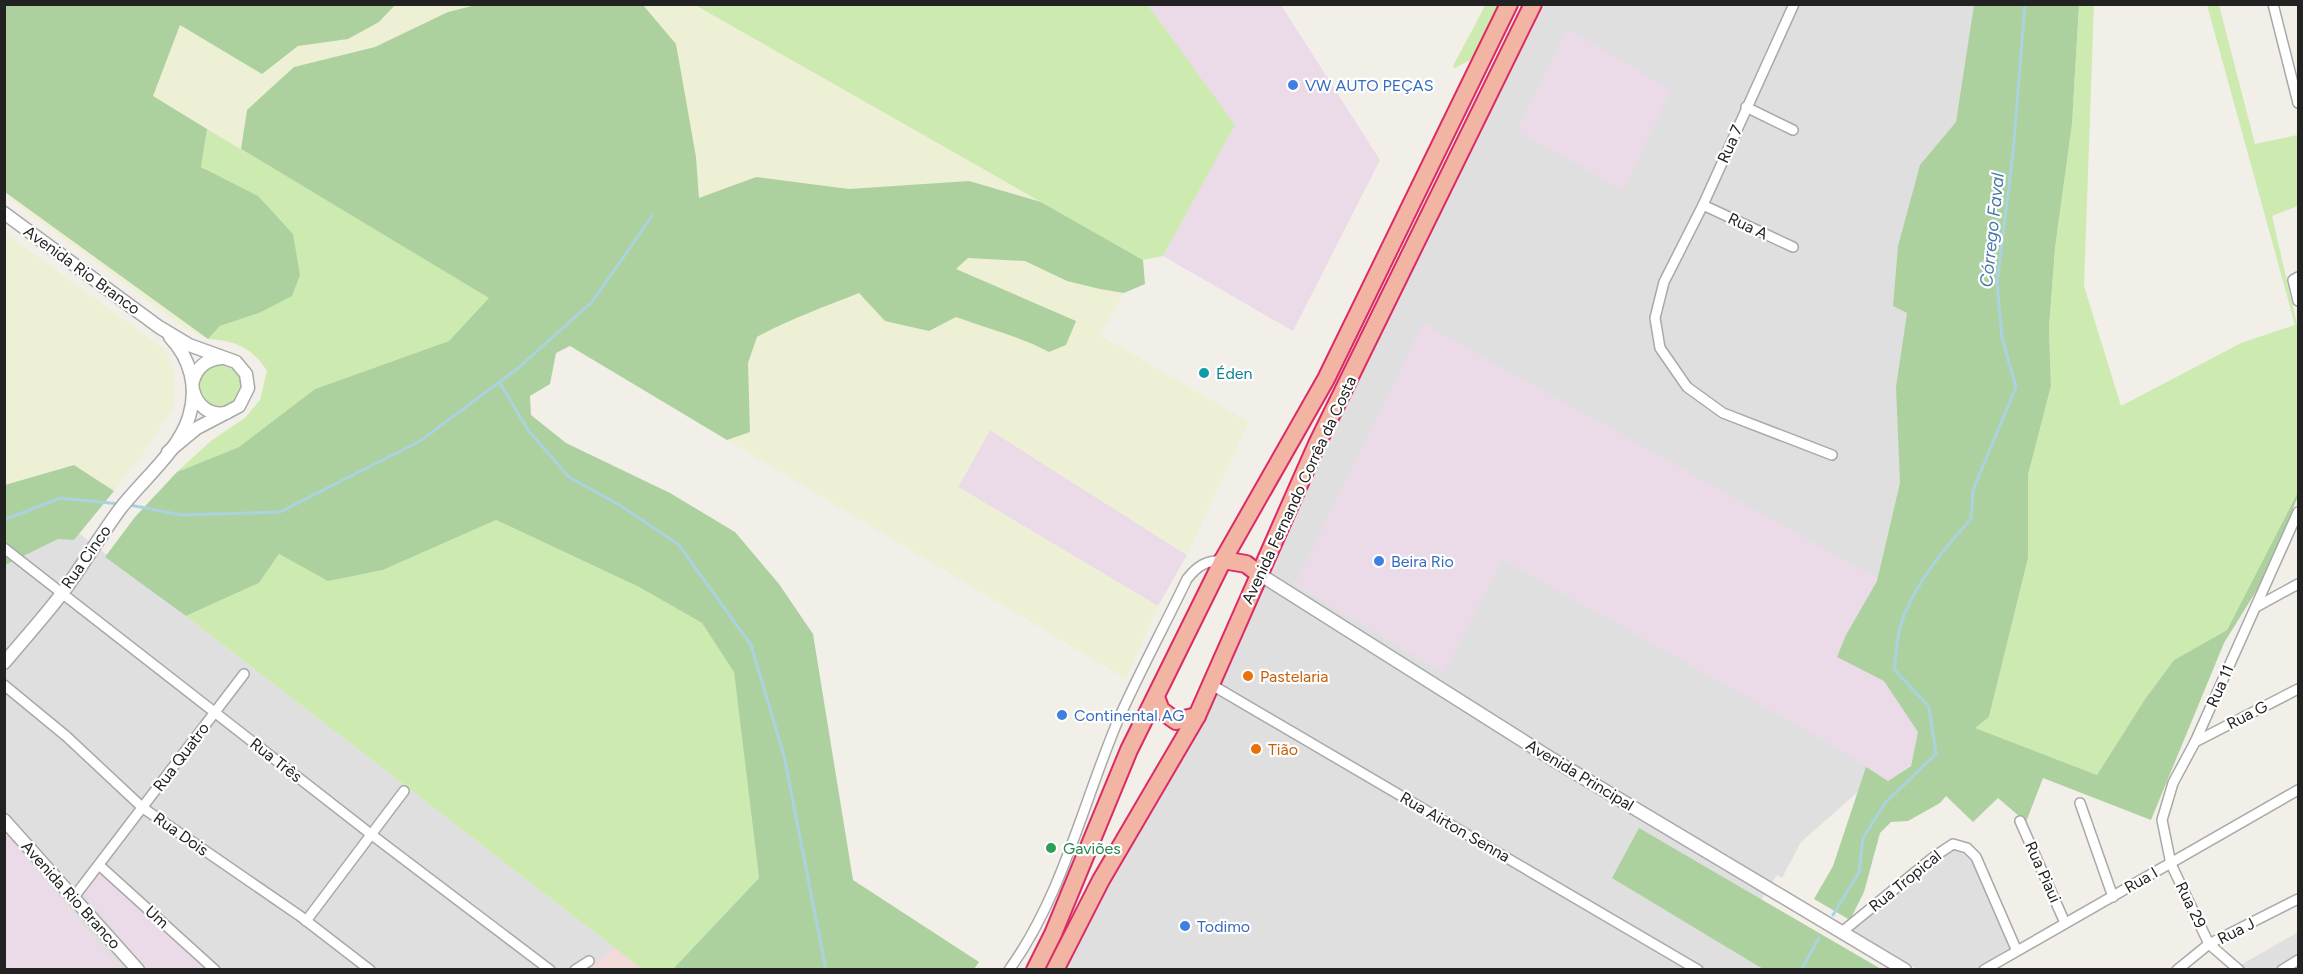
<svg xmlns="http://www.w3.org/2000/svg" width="2303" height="974" viewBox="0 0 2303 974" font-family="Figtree,sans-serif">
  <rect width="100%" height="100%" fill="#f2efe9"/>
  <g fill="#e0dfdf">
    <path d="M1544 5H2072L1957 705 1801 842 1782 878 1777 875 1730 949 1763 969 1060 970 1200 720 1320 443Z"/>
    <path d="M5 476 642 969H118L5 836Z"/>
    <path d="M1953 849 1970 856 2011 947 1976 969H1917L1852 930Z"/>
    <path d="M2298 932V969H2234Z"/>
  </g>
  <path fill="#f2dad9" d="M615 948 642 969 587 970Z"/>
  <g fill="#ebdbe8">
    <path d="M1148 5H1281L1380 160 1293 331 1163 256 1234 125Z"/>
    <path d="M1568 29 1671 90 1623 190 1517 131Z"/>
    <path d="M1423 323 1878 579 1837 656 1884 681 1918 732 1911 765 1888 781 1834 746 1502 559 1444 673 1295 585Z"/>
    <path d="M990 430 1187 555 1158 606 958 487Z"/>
    <path d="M4 833H5L121 969H5Z"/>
    <path d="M99 869 209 969H146L83 892Z"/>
  </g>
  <g fill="#eef0d5">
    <path d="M5 5H695L1143 260 1100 335 1249 422 1187 555 990 430 958 487 1158 606 1126 679 490 298 449 341 315 389 239 447 177 472 212 440 245 418 260 401 267 371 258 357 231 340 208 339 186 329 5 195Z"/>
    <path d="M4 232 165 350 175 373 173 407 141 457 74 540 5 486Z"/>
  </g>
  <g fill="#cdebb0">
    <path d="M1486 4 1498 5 1472 59 1455 68 1453 66Z"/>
    <path d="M695 5H1148L1235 125 1163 256 1143 260Z"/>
    <path d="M2079 5H2094L2084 286 2121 406 2241 343 2295 325 2207 5H2219L2255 144 2297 135 2298 140V206L2272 216 2298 329V492L2227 630 2174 660 2145 699 2097 775 1974 728 1989 717 2028 558V475L2051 386 2049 328 2055 248 2072 124Z"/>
    <path d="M207 129 490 298 449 341 315 389 239 447 177 472 212 440 245 418 260 400 267 371C253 348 234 340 208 339L220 326 259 313 219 178 201 166Z"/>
    <circle cx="221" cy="385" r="22"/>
    <path d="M496 520 639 587 702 623 734 671 759 878 673 969H642L186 616 259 583 279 554 328 580 383 570Z"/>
  </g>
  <g fill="#add19e">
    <path d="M5 4 395 5 379 22 348 39 298 46 262 74 180 25 153 96 207 129 201 167 258 196 293 234 300 275 292 296 259 313 220 326 208 339 5 192Z"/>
    <path d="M480 4 643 5 676 44 696 157 699 198 756 177 849 189 969 181 1041 202 1143 260 1145 284 1124 293 1100 289 1067 281 1025 261 968 258 956 269 1076 321 1066 345 1049 352C1019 336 988 329 956 317L929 331 885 321 859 293C824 307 790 319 757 337L748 363 750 432 727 440 570 346 556 353 550 384 530 396 531 415 566 443 670 493 735 532 779 584 813 634 853 880 979 962 974 969H673L759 878 734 672 702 623 639 587 496 520 383 570 328 581 279 554 259 583 186 616 105 557 135 517 177 472 239 447 315 389 449 341 489 298 241 149 247 110 294 67 375 47 448 12Z"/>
    <path d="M1974 5H2079L2072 124 2055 248 2049 328 2051 386 2028 475V558L1989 717 1975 728 2097 775 2145 699 2174 660 2227 630 2298 492V496L2268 572 2224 643 2151 820 2043 778 2026 822 1998 798 1973 822 1946 796 1940 803 1908 821 1891 822 1880 833 1864 892 1850 920 1814 899 1833 866 1866 767 1888 781 1911 766 1918 732 1884 681 1837 657 1846 635 1877 581 1900 483 1896 387 1907 313 1893 306 1898 246 1920 165 1956 122Z"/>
    <path d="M74 465 114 491 74 540 58 539 5 565V485Z"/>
    <path d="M1639 828 1881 969H1763L1612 878Z"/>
  </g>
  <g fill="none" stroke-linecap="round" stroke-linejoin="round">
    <g stroke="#aad3df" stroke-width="3">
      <path d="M500 383 528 430 569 477 621 506 679 545 751 645 784 756 826 970"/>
      <path d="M130 505 181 515 280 512 420 441 517 369 592 302 652 216"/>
      <path d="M4 520 60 498 120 504"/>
      <path d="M1833 915 1859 872 1863 838 1885 803 1936 754 1929 707 1894 669C1896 655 1897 641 1900 627 1912 587 1943 549 1971 519L1973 490 2016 387 2002 338 1997 283 2013 153 2025 4"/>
      <path d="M1801 970 1819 938"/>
    </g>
    <g stroke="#a9a9a9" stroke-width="12">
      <g id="minor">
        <path d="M1794 4 1703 205 1664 282 1655 318 1660 348 1687 387 1723 413 1832 455"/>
        <path d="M2273 4 2298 103"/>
        <path d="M1746 107 1793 130"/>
        <path d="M1703 205 1793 247"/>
        <path d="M2298 277 2293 280 2298 301"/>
        <path d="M4 548 372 835 550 970"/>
        <path d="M2256 607 2298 584"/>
        <path d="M4 685 66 736 143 808 300 916 370 970"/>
        <path d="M1212 685 1698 970"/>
        <path d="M2195 742 2298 689"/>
        <path d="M2080 803 2113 897"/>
        <path d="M2020 821 2065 923"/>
        <path d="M99 865 215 970"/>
        <path d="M74 897 244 674"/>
        <path d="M306 921 404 791"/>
        <path d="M1843 931 1935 856 1953 844 1967 848 1976 857 2016 949"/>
        <path d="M575 970 589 961"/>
        <path d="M1009 970C1063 895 1083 802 1119 718 1140 671 1165 625 1187 579 1198 565 1206 561 1223 560"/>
        <path d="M1984 970 2298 790"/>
        <path d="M2177 970 2209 944 2298 899"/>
        <path d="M2239 970 2209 944 2171 864 2162 820 2173 783 2195 742 2298 512"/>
        <path d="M2282 970 2298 960"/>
      </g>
    </g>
    <g stroke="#a9a9a9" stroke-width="15">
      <g id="tertiary">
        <path d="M4 213 159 327 189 345 236 362 246 374 248 388 239 406 197 428 168 452"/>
        <path d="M193 381C197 367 207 359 222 358"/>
        <path d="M193 390C197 406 210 416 226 413"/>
        <path d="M1259 574 1552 759 1905 970"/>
        <path d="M4 663C24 639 45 616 63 592 83 565 100 536 120 509 142 480 178 452 189 417 198 388 191 359 170 337"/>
        <path d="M4 820 138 970"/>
      </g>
    </g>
    <g stroke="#dc2a67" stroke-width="20">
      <g id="trunk">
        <path d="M1223 560 1246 564 1259 574"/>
        <path d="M1156 697 1161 710 1176 721 1197 716"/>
        <path d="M1035 970 1053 934 1129 750 1223 560 1326 379 1509 4"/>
        <path d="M1055 970 1101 880 1197 716 1317 444 1533 4"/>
      </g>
    </g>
    <use href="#minor" stroke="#fff" stroke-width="9"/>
    <use href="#tertiary" stroke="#fff" stroke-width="12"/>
    <use href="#trunk" stroke="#f2b4a3" stroke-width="16"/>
  </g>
  <g fill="#3f7fe0" stroke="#fff" stroke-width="2">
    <circle cx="1293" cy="85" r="6"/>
    <circle cx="1379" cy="561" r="6"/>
    <circle cx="1062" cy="715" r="6"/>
    <circle cx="1185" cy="926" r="6"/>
  </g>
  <circle fill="#0f9aa8" stroke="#fff" stroke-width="2" cx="1204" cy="373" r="6"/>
  <g fill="#e8710a" stroke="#fff" stroke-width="2">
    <circle cx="1248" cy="676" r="6"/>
    <circle cx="1256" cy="749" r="6"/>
  </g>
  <circle fill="#2e9e5b" stroke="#fff" stroke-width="2" cx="1051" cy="848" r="6"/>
  <g text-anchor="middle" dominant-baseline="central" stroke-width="4.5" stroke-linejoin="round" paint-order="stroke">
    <g font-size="16" fill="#366cbe" stroke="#fff" text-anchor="start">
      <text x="1305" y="85">VW AUTO PEÇAS</text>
      <text x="1391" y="561">Beira Rio</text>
      <text x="1074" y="715">Continental AG</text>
      <text x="1197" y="926">Todimo</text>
    </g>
    <g font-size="16" fill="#222" stroke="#fff">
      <text transform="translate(1730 144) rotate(-66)">Rua 7</text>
      <text transform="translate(1748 226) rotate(25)">Rua A</text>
      <text transform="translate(82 270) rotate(36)">Avenida Rio Branco</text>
      <text transform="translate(1299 490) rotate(-65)">Avenida Fernando Corrêa da Costa</text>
      <text transform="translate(86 557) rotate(-55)">Rua Cinco</text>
      <text transform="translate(2220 686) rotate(-66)">Rua 11</text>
      <text transform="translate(2247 715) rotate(-27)">Rua G</text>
      <text transform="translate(181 757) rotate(-53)">Rua Quatro</text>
      <text transform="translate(276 760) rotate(38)">Rua Três</text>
      <text transform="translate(1580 775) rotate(31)">Avenida Principal</text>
      <text transform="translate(1455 827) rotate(30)">Rua Airton Senna</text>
      <text transform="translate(181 834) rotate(35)">Rua Dois</text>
      <text transform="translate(2043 872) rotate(66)">Rua Piaui</text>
      <text transform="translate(2141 880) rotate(-30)">Rua I</text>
      <text transform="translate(1905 881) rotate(-39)">Rua Tropical</text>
      <text transform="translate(71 895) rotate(48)">Avenida Rio Branco</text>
      <text transform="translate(2191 905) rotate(64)">Rua 29</text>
      <text transform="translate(157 917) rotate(42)">Um</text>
      <text transform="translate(2236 931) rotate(-27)">Rua J</text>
    </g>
    <g font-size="16" fill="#0d838f" stroke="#fff" text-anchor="start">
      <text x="1216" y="373">Éden</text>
    </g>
    <g font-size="16" fill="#c56008" stroke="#fff" text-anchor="start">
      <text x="1260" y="676">Pastelaria</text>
      <text x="1268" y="749">Tião</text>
    </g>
    <g font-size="16" fill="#27864d" stroke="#fff" text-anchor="start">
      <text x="1063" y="848">Gaviões</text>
    </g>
    <g font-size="18" font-style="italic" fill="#4a7aab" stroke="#fff">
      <text transform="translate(1992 230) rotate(-84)">Córrego Faval</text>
    </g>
  </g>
  <rect width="2303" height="974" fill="none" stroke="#222222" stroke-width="12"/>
</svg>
